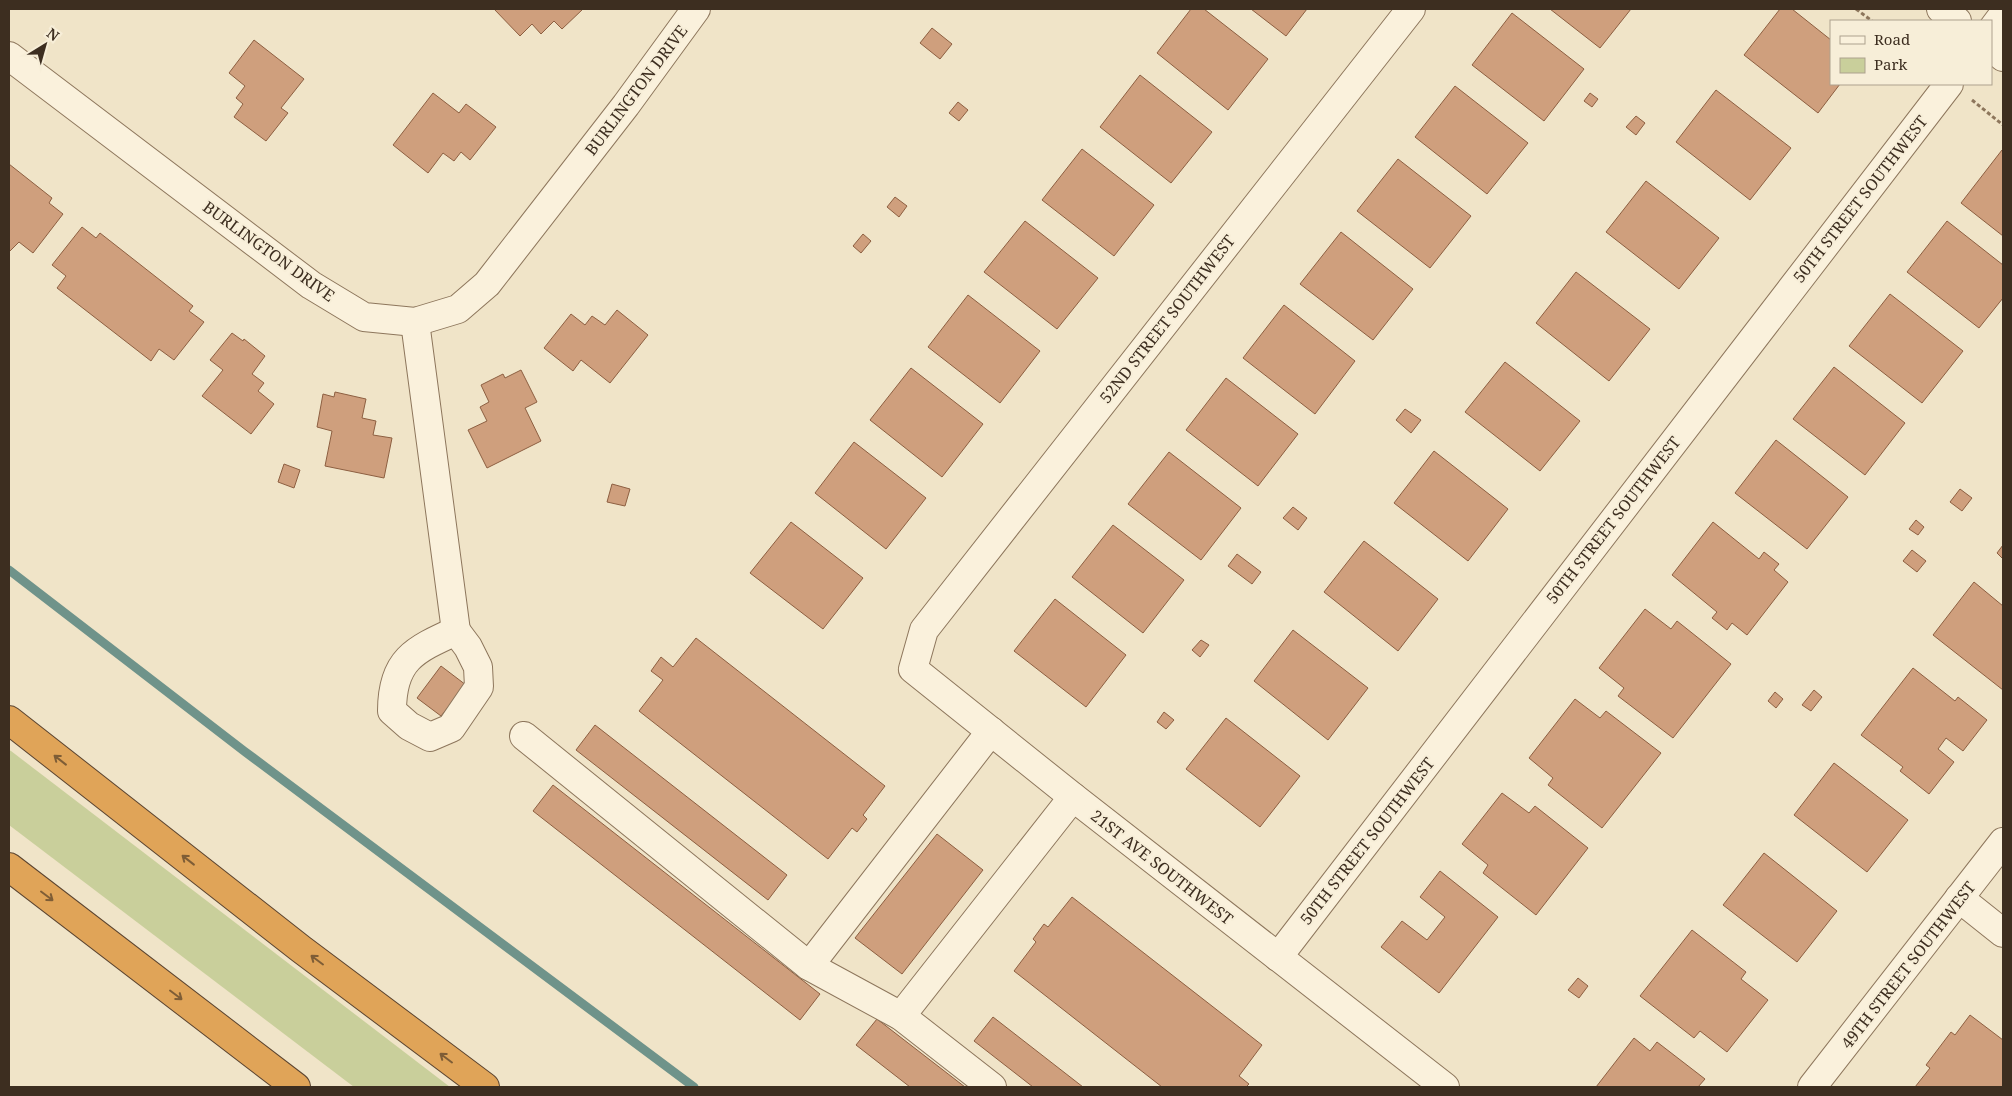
<svg xmlns="http://www.w3.org/2000/svg" width="2012" height="1096" viewBox="0 0 2012 1096" font-family="'Noto Serif',serif">
  <rect width="100%" height="100%" fill="#f0e4c8"/>
  <path fill="#c9cf9b" d="M9 750 11 751 450 1087H354L9 825Z"/>
  <g fill="none" stroke-linecap="round" stroke-linejoin="round">
    <path stroke="#6f938a" stroke-width="9" d="M9 570 244 751 694 1087"/>
  </g>
  <g fill="#cf9f7d" stroke="#8d5f41">
    <path d="M494 9H583L562 29 554 21 541 34 532 24 520 36Z"/>
    <path d="M1191 9H1204L1268 59 1228 110 1157 53Z"/>
    <path d="M1251 9H1307L1286 36Z"/>
    <path d="M1550 9H1631L1600 48Z"/>
    <path d="M1780 9H1792L1831 40V84H1840L1818 113 1744 55Z"/>
    <path d="M1512 13 1584 69 1544 121 1472 65Z"/>
    <path d="M932 28 952 44 940 59 920 43Z"/>
    <path d="M254 40 304 79 281 108 288 113 266 141 234 117 243 104 236 98 245 86 229 73Z"/>
    <path d="M1140 75 1212 132 1171 183 1100 127Z"/>
    <path d="M1455 86 1528 143 1487 194 1415 137Z"/>
    <path d="M1716 90 1791 148 1750 200 1676 142Z"/>
    <path d="M433 93 459 113 466 104 496 127 470 160 461 152 454 161 443 153 428 173 393 145Z"/>
    <path d="M1590 93 1598 99 1592 107 1584 101Z"/>
    <path d="M958 102 968 110 959 121 949 113Z"/>
    <path d="M1636 116 1645 123 1636 135 1626 127Z"/>
    <path d="M1082 149 1154 205 1114 256 1042 200Z"/>
    <path d="M2002 150 2003 151V236L1961 203Z"/>
    <path d="M1398 159 1471 216 1430 268 1357 211Z"/>
    <path d="M9 164 52 198 49 203 63 214 33 253 19 242 9 252Z"/>
    <path d="M1646 181 1719 238 1679 289 1606 232Z"/>
    <path d="M895 197 907 206 899 217 887 207Z"/>
    <path d="M1025 221 1098 278 1057 329 984 272Z"/>
    <path d="M1947 221 2003 265V298L1979 328 1907 272Z"/>
    <path d="M82 227 96 238 100 233 193 306 189 311 204 322 174 360 159 349 151 361 57 288 66 276 52 265Z"/>
    <path d="M1341 232 1413 289 1373 340 1300 284Z"/>
    <path d="M863 234 871 241 861 253 853 246Z"/>
    <path d="M1576 272 1650 329 1609 381 1536 323Z"/>
    <path d="M1890 294 1963 351 1922 403 1849 346Z"/>
    <path d="M968 295 1040 351 1000 403 928 347Z"/>
    <path d="M1284 305 1355 361 1315 414 1243 358Z"/>
    <path d="M617 310 648 335 610 383 581 360 573 371 544 348 571 314 585 325 592 316 605 325Z"/>
    <path d="M232 333 243 341 244 339 265 356 252 374 264 383 258 391 274 404 251 434 202 396 223 370 210 360Z"/>
    <path d="M1505 362 1580 421 1540 471 1465 412Z"/>
    <path d="M1834 367 1905 423 1865 475 1793 419Z"/>
    <path d="M911 368 983 424 942 477 870 420Z"/>
    <path d="M521 370 537 402 525 408 541 441 487 468 468 430 487 421 480 407 489 402 481 385 503 374 505 378Z"/>
    <path d="M1226 378 1298 434 1258 486 1186 430Z"/>
    <path d="M335 392 366 399 362 418 376 421 373 435 392 438 384 478 325 466 332 431 317 427 323 394 334 397Z"/>
    <path d="M1405 409 1421 420 1411 433 1396 420Z"/>
    <path d="M1776 440 1848 497 1807 549 1735 493Z"/>
    <path d="M854 442 926 498 886 549 815 493Z"/>
    <path d="M1434 451 1508 509 1468 561 1394 503Z"/>
    <path d="M1169 452 1241 508 1201 560 1128 504Z"/>
    <path d="M284 464 300 470 294 488 278 482Z"/>
    <path d="M612 484 630 489 625 506 607 502Z"/>
    <path d="M1960 489 1972 498 1962 511 1950 502Z"/>
    <path d="M1293 507 1307 518 1298 530 1283 518Z"/>
    <path d="M1916 520 1924 527 1918 535 1909 529Z"/>
    <path d="M791 522 863 578 823 629 750 573Z"/>
    <path d="M1713 522 1759 559 1764 552 1779 564 1774 570 1788 582 1747 635 1732 623 1727 630 1712 618 1717 612 1672 575Z"/>
    <path d="M1113 525 1184 580 1143 633 1072 577Z"/>
    <path d="M1364 541 1438 599 1398 651 1324 592Z"/>
    <path d="M2003 545V559L1997 553Z"/>
    <path d="M1912 550 1926 561 1917 572 1903 561Z"/>
    <path d="M1237 554 1261 572 1252 584 1228 566Z"/>
    <path d="M1974 582 2003 606V690L1933 635Z"/>
    <path d="M1055 599 1126 655 1086 707 1014 651Z"/>
    <path d="M1645 609 1671 629 1677 621 1731 664 1673 738 1618 696 1624 688 1599 668Z"/>
    <path d="M1293 630 1368 688 1328 740 1254 681Z"/>
    <path d="M696 638 885 786 863 815 867 819 857 832 852 828 828 859 639 711 663 680 651 671 661 657 673 667Z"/>
    <path d="M1201 640 1209 645 1200 657 1192 650Z"/>
    <path d="M441 666 466 685 441 716 417 698Z"/>
    <path d="M1913 668 1955 701 1958 697 1987 720 1963 751 1946 738 1938 749 1954 762 1929 794 1900 771 1903 767 1861 735Z"/>
    <path d="M1814 690 1822 697 1811 711 1802 705Z"/>
    <path d="M1775 692 1783 699 1776 708 1768 701Z"/>
    <path d="M1575 699 1600 718 1606 711 1661 753 1602 828 1548 785 1553 778 1529 758Z"/>
    <path d="M1164 712 1174 720 1166 729 1157 722Z"/>
    <path d="M1226 718 1300 776 1260 827 1186 769Z"/>
    <path d="M595 725 787 875 768 900 576 750Z"/>
    <path d="M1834 763 1908 820 1867 872 1794 815Z"/>
    <path d="M553 785 820 994 800 1020 533 811Z"/>
    <path d="M1502 793 1529 813 1535 806 1588 848 1536 915 1483 873 1488 865 1462 844Z"/>
    <path d="M937 834 983 870 902 974 855 938Z"/>
    <path d="M1764 853 1837 911 1797 962 1723 905Z"/>
    <path d="M1440 871 1498 917 1439 993 1381 947 1402 921 1427 940 1445 917 1420 897Z"/>
    <path d="M1072 897 1262 1045 1239 1076 1249 1084 1246 1087H1162L1014 971 1036 942 1033 939 1044 924 1048 927Z"/>
    <path d="M1692 930 1746 972 1741 979 1768 1000 1727 1052 1700 1031 1694 1038 1640 996Z"/>
    <path d="M1578 978 1588 986 1579 998 1568 990Z"/>
    <path d="M1970 1015 2003 1040V1087H1915L1930 1068 1926 1065 1951 1032 1955 1035Z"/>
    <path d="M993 1017 1083 1087H1033L974 1041Z"/>
    <path d="M877 1019 965 1087H910L856 1045Z"/>
    <path d="M1634 1038 1650 1051 1657 1042 1705 1079 1698 1087H1596Z"/>
  </g>
  <g fill="none" stroke-linecap="round" stroke-linejoin="round">
    <g stroke="#8d765c" stroke-width="30">
      <g id="minor">
        <path d="M1411 9 924 630 913 669 1073 797 1445 1087"/>
        <path d="M1941 9 1957 21"/>
        <path d="M1991 31 2003 15"/>
        <path d="M1991 47 2003 57"/>
        <path d="M9 56 311 285 364 317 415 322 458 309 487 284 626 105 696 9"/>
        <path d="M415 322 456 631"/>
        <path d="M456 631 468 647 478 667 479 687 451 728 430 737 409 726 392 711C392 660 414 650 456 631Z"/>
        <path d="M524 736 809 966 901 1016 992 1087"/>
        <path d="M1959 898 2003 933"/>
        <path d="M1278 957 1949 84"/>
        <path d="M809 966 991 731"/>
        <path d="M901 1016 1073 797"/>
        <path d="M1812 1087 2003 842"/>
      </g>
    </g>
    <g stroke="#5b4430" stroke-width="30">
      <g id="highway">
        <path d="M9 720 301 949 485 1087"/>
        <path d="M9 867 296 1087"/>
      </g>
    </g>
    <g stroke="#8d765c" stroke-width="3" stroke-dasharray="4 2.5" stroke-linecap="butt">
      <path d="M1856 9 1872 21"/>
      <path d="M1972 100 2003 125"/>
    </g>
    <use href="#minor" stroke="#faf1dc" stroke-width="28"/>
    <use href="#highway" stroke="#e0a458" stroke-width="28"/>
  </g>
  <defs><path id="oneway-shaft" d="M-6 0H5M1.5-3L5.5 0L1.5 3" fill="none" stroke-width="1.6" stroke-linecap="round" stroke-linejoin="round" transform="scale(1.25)"/></defs>
  <g stroke="#7e5d36">
    <use href="#oneway-shaft" transform="translate(60 760) rotate(-142)"/>
    <use href="#oneway-shaft" transform="translate(188 860) rotate(-142)"/>
    <use href="#oneway-shaft" transform="translate(47 896) rotate(37)"/>
    <use href="#oneway-shaft" transform="translate(317 960) rotate(-143)"/>
    <use href="#oneway-shaft" transform="translate(176 995) rotate(37)"/>
    <use href="#oneway-shaft" transform="translate(446 1058) rotate(-143)"/>
  </g>
  <g text-anchor="middle" dominant-baseline="central" stroke-width="4" stroke-linejoin="round" paint-order="stroke">
    <g font-size="16" fill="#3d2e20" stroke="#f7eed8">
      <text transform="translate(636 90) rotate(-53)">BURLINGTON DRIVE</text>
      <text transform="translate(1860 199) rotate(-52)">50TH STREET SOUTHWEST</text>
      <text transform="translate(269 251) rotate(36)">BURLINGTON DRIVE</text>
      <text transform="translate(1167 319) rotate(-52)">52ND STREET SOUTHWEST</text>
      <text transform="translate(1613 520) rotate(-52)">50TH STREET SOUTHWEST</text>
      <text transform="translate(1367 841) rotate(-52)">50TH STREET SOUTHWEST</text>
      <text transform="translate(1162 867) rotate(38)">21ST AVE SOUTHWEST</text>
      <text transform="translate(1908 965) rotate(-52)">49TH STREET SOUTHWEST</text>
    </g>
  </g>
  <rect width="2012" height="1096" fill="none" stroke="#3d2e20" stroke-width="20"/>
  <rect x="1830" y="20" width="162" height="65" fill="#f7eed8" stroke="#ada18e"/>
  <rect x="1840" y="36" width="25" height="8" fill="#faf1dc" stroke="#ada18e"/>
  <text x="1874" y="45" font-size="15" fill="#3d2e20">Road</text>
  <rect x="1840" y="58" width="25" height="15" fill="#c9cf9b" stroke="#ada18e"/>
  <text x="1874" y="70" font-size="15" fill="#3d2e20">Park</text>
  <g transform="translate(45 45) rotate(37)" stroke="#f7eed8" stroke-width="4" paint-order="stroke">
  <path d="M0-4L9 19L0 12L-9 19Z" fill="#3d2e20"/>
  <text y="-8" font-size="14" font-weight="bold" text-anchor="middle" fill="#3d2e20">N</text>
  </g>
</svg>
